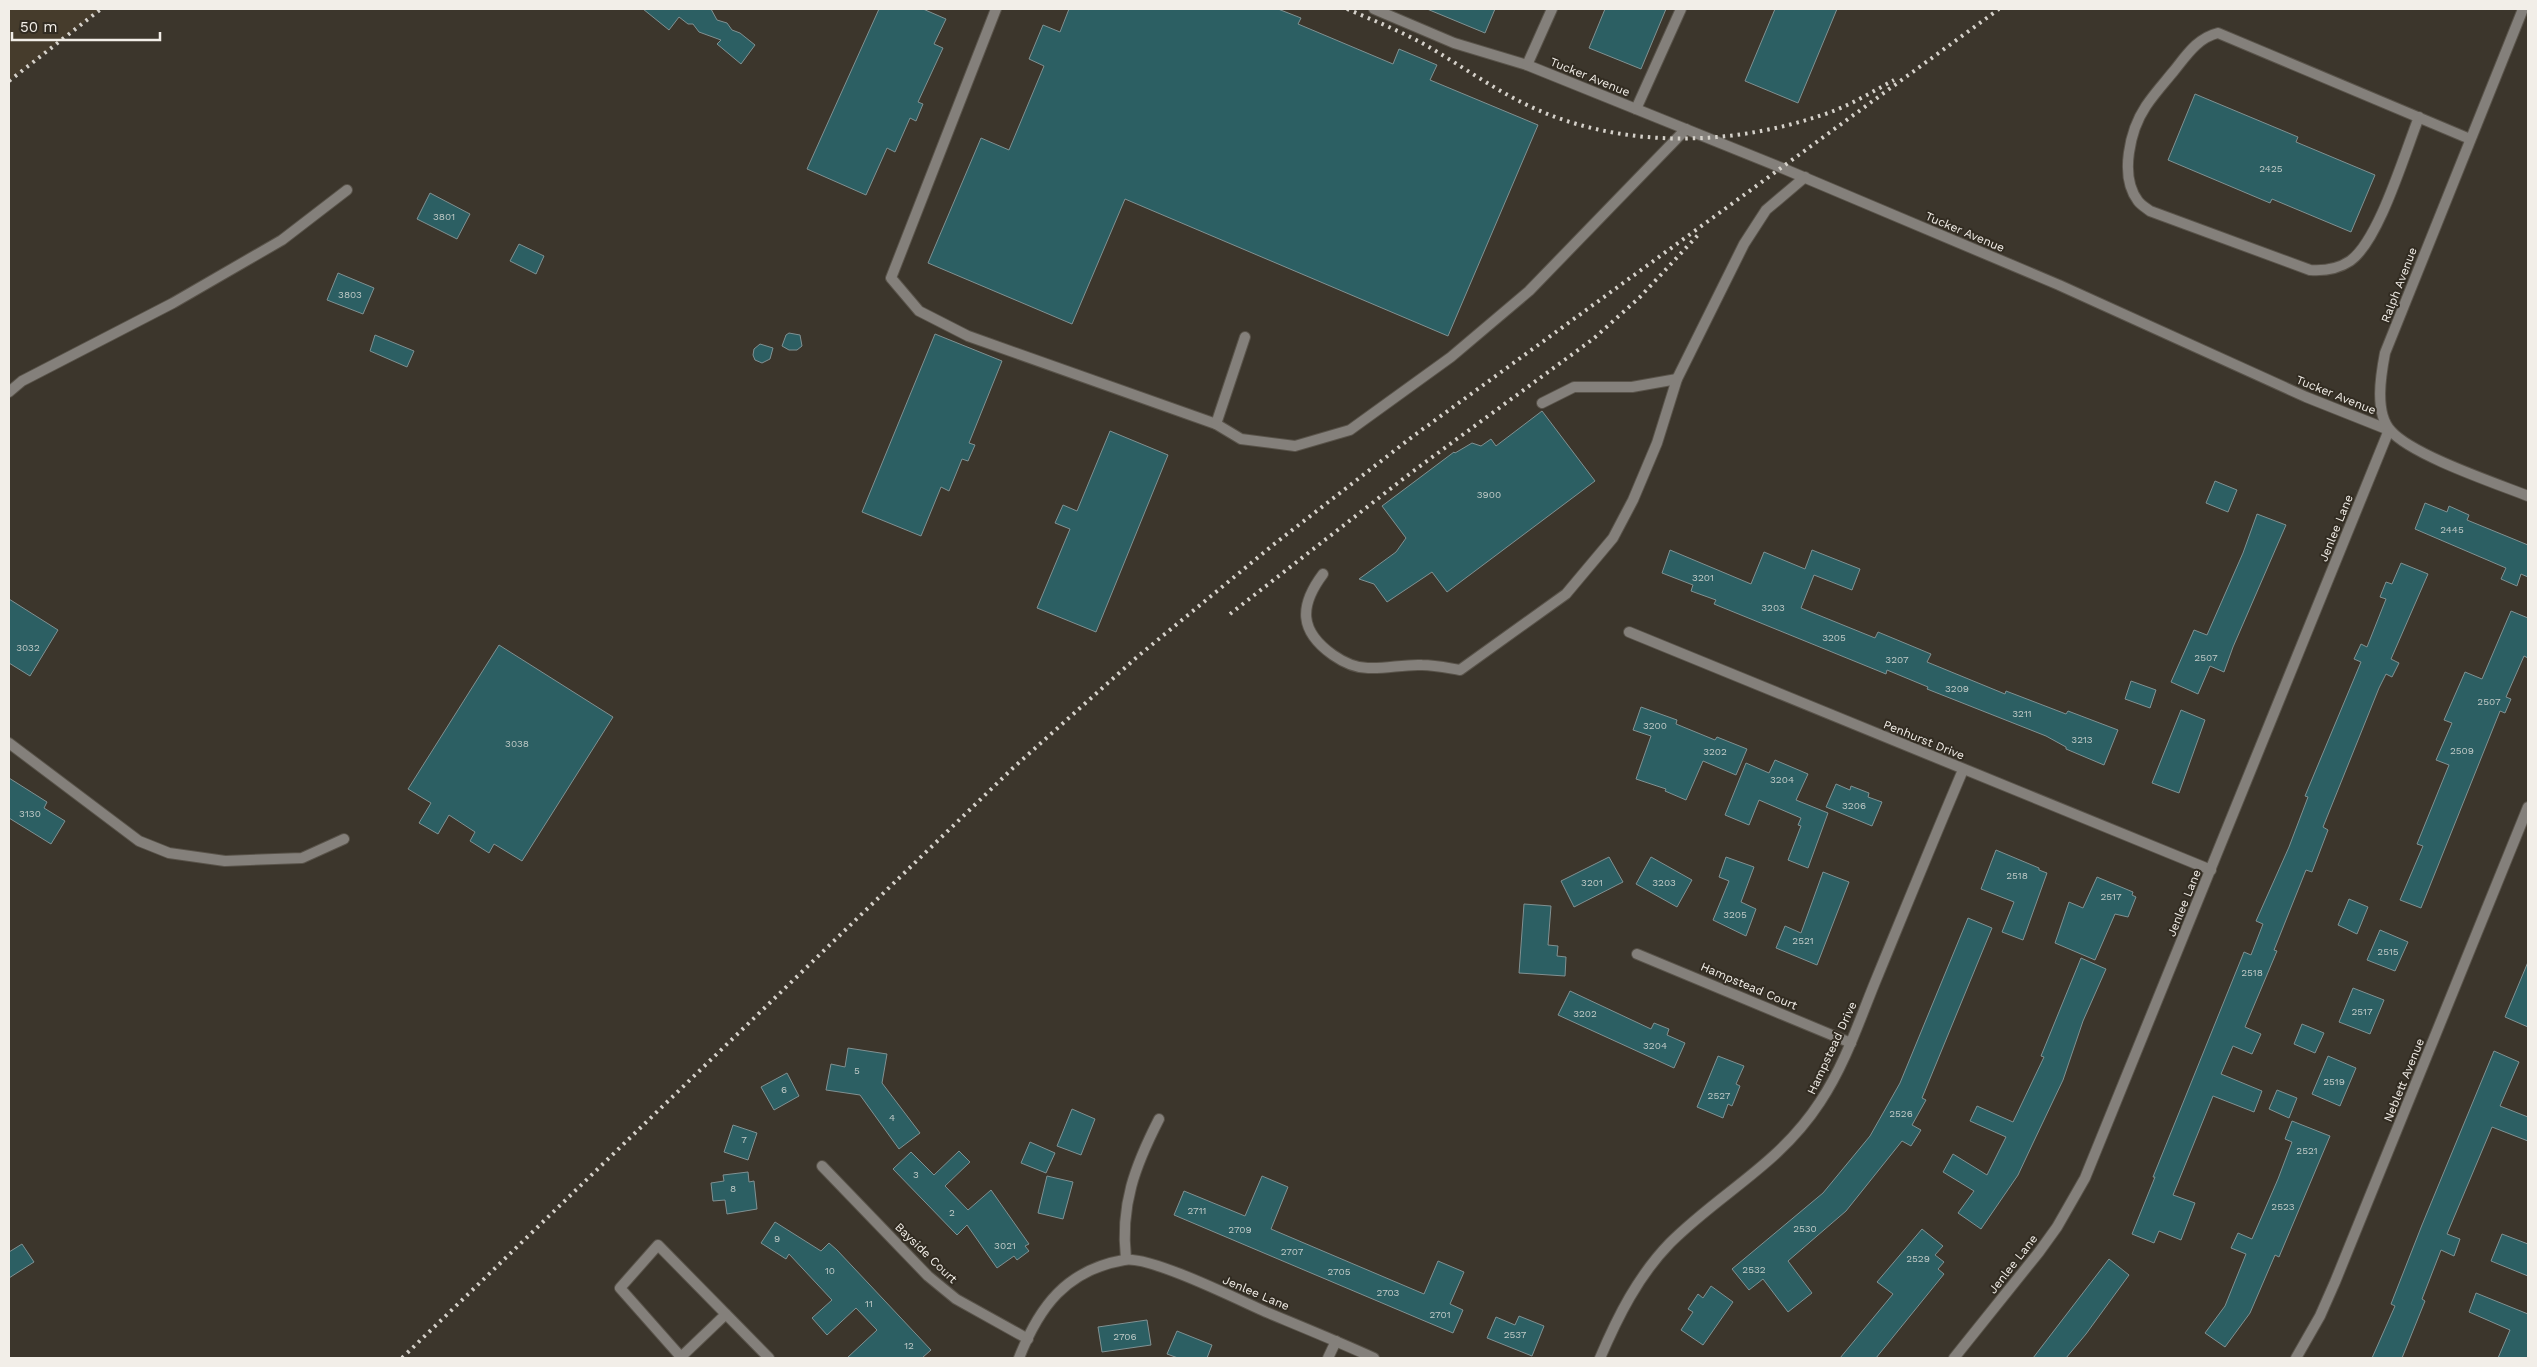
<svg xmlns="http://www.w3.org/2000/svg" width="2537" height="1367" viewBox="0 0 2537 1367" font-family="'Work Sans',sans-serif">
  <rect width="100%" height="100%" fill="#3c362c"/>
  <path fill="#463c2c" d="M9 9H101L9 81Z"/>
  <g fill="#2c5f63" stroke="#809192">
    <path d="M643 9H711L717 20 727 23 732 30 740 33 755 45 741 64 717 44 721 40 699 32 693 24H688L679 17 669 30Z"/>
    <path d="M879 9H923L946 19 934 44 943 48 918 102 923 104 916 121 910 118 895 152 887 148 866 195 807 169Z"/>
    <path d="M1069 9H1278L1301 18 1298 24 1393 64 1399 49 1437 65 1430 80 1538 125 1448 336 1125 199 1072 324 928 263 981 138 1009 150 1044 66 1029 59 1043 25 1060 32Z"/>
    <path d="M1427 9H1495L1485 33Z"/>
    <path d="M1605 9H1666L1641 69 1589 48Z"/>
    <path d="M1775 9H1837L1798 103 1745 81Z"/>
    <path d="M2195 94 2298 137 2296 142 2375 175 2351 232 2272 199 2270 203 2168 160Z"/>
    <path d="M430 193 470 214 457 239 417 219Z"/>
    <path d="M519 244 544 256 536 274 510 261Z"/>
    <path d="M338 273 374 288 363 314 327 300Z"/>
    <path d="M789 333 800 335 802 346 797 350H789L782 346 786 335Z"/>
    <path d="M935 334 1002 361 969 443 975 445 968 461 962 459 949 491 941 487 921 536 862 512Z"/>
    <path d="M375 335 414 351 407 367 370 351Z"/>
    <path d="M760 344 773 348 770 359 762 363 755 360 753 355 754 349Z"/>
    <path d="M1542 411 1595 481 1447 592 1432 572 1387 602 1374 584 1359 579 1396 552 1406 538 1382 506 1454 452 1455 453 1472 443 1481 446 1491 439 1496 446Z"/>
    <path d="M1110 431 1168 455 1096 632 1037 608 1070 529 1055 523 1063 505 1077 511Z"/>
    <path d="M2215 481 2237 490 2228 512 2206 503Z"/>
    <path d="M2425 503 2447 512 2449 506 2469 515 2467 520 2528 545V577L2521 574 2517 586 2501 579 2506 568 2415 529Z"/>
    <path d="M2257 514 2286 525 2233 647 2224 672 2210 666 2198 694 2171 682 2194 630 2207 635 2243 553Z"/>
    <path d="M1670 550 1751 584 1764 552 1805 569 1812 550 1860 569 1852 590 1814 575 1801 608 1875 638 1878 632 1931 654 1927 662 2005 694 2006 691 2066 714 2068 711 2118 730 2104 765 2066 749V747L2046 736 1927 689 1928 687 1887 670 1886 674 1714 604 1716 600 1691 591 1693 585 1662 573Z"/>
    <path d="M2401 563 2428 574 2391 659 2399 663 2392 677 2386 674 2379 688 2323 827 2328 830 2312 872 2306 870 2274 950 2277 951 2245 1027 2261 1034 2252 1054 2233 1046 2221 1074 2262 1091 2254 1112 2213 1096 2173 1195 2195 1203 2181 1240 2159 1231 2154 1243 2132 1234 2155 1177H2153L2244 952 2251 955 2263 924 2256 921 2289 847 2308 797 2305 796 2361 662 2354 659 2361 644 2367 647 2386 599 2380 597 2386 582 2392 584Z"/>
    <path d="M9 599 58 630 30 676 9 663Z"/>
    <path d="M2511 611 2528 618V658L2524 656 2506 697 2511 699 2505 713 2500 711 2421 908 2400 900 2423 846 2417 844 2449 765 2436 760 2452 723 2444 720 2465 672 2482 679Z"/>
    <path d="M499 645 613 717 522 861 494 844 489 853 470 841 475 832 449 815 438 834 419 823 431 803 408 789Z"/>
    <path d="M2131 681 2156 690 2150 708 2125 699Z"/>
    <path d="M1641 707 1677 720 1676 724 1715 740 1717 737 1747 749 1736 775 1703 761 1686 800 1665 791 1666 789 1636 779 1651 736 1633 730Z"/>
    <path d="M2181 710 2205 720 2179 793 2152 783Z"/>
    <path d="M1775 760 1808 774 1796 800 1828 813 1808 868 1788 860 1801 826 1798 825 1801 818 1759 800 1749 825 1725 815 1746 763 1769 773Z"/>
    <path d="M9 778 47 802 44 808 65 821 51 844 9 818Z"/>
    <path d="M1836 784 1850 790 1851 786 1869 793 1868 797 1882 802 1872 826 1826 807Z"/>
    <path d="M1996 850 2039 868V870L2047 873 2023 940 2002 932 2014 902 1981 889Z"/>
    <path d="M1609 857 1623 882 1574 907 1561 881Z"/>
    <path d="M1651 857 1692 880 1677 907 1636 884Z"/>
    <path d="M1726 857 1754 867 1741 902 1756 909 1746 936 1713 920 1729 881 1719 877Z"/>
    <path d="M1823 872 1849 882 1817 965 1776 948 1785 926 1801 933Z"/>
    <path d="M2097 877 2133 892 2132 895 2136 897 2128 917 2115 914 2095 960 2055 943 2069 902 2083 908Z"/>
    <path d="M2349 899 2368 907 2357 934 2338 925Z"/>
    <path d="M1524 904 1551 906 1548 945 1558 946 1557 956 1566 957 1565 976 1519 973Z"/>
    <path d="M1968 918 1992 928 1922 1098 1926 1100 1912 1125 1921 1130 1911 1146 1902 1141 1846 1211 1788 1261 1812 1293 1788 1312 1763 1279 1749 1290 1732 1269 1823 1193 1870 1136 1900 1083Z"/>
    <path d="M2380 930 2408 942 2395 971 2367 960Z"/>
    <path d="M2081 958 2106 969 2083 1021 2063 1080 2033 1143 2018 1175 1981 1229 1958 1213 1974 1191 1943 1172 1953 1154 1987 1175 2006 1137 1970 1121 1977 1106 2013 1122 2044 1057 2041 1056Z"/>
    <path d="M2528 962V1027L2505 1017Z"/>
    <path d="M2353 988 2384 1000 2370 1034 2339 1022Z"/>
    <path d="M1570 991 1651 1029 1654 1023 1669 1029 1667 1035 1685 1043 1674 1068 1558 1015Z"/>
    <path d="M2302 1024 2324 1033 2315 1053 2294 1044Z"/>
    <path d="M848 1048 887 1054 882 1083 920 1133 899 1149 860 1095 826 1090 831 1064 845 1067Z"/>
    <path d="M2494 1051 2519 1062 2500 1106 2528 1117V1141L2492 1127 2447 1234 2460 1239 2454 1256 2441 1250 2422 1299 2425 1301 2402 1358H2372L2395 1306 2391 1304 2422 1225Z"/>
    <path d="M1718 1056 1744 1066 1736 1084 1740 1086 1732 1106 1728 1104 1723 1118 1697 1107Z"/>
    <path d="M2328 1056 2356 1068 2340 1106 2312 1094Z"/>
    <path d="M787 1073 799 1096 774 1110 761 1087Z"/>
    <path d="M2277 1090 2297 1098 2289 1118 2269 1109Z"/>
    <path d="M1072 1109 1095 1119 1081 1155 1057 1146Z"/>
    <path d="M2292 1121 2330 1136 2279 1257 2275 1255 2250 1313 2225 1347 2205 1333 2225 1306 2246 1254 2231 1248 2238 1233 2252 1239 2278 1179 2292 1142 2285 1139Z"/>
    <path d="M733 1125 757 1133 748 1160 724 1152Z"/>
    <path d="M1030 1142 1055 1153 1046 1173 1021 1163Z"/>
    <path d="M959 1151 970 1162 945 1186 968 1210 991 1190 1029 1244 1025 1246 1029 1251 1017 1260 1014 1256 997 1268 967 1225 957 1235 893 1169 911 1152 934 1175Z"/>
    <path d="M748 1172 749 1182 754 1181 757 1209 727 1214 725 1200 713 1201 711 1183 724 1181 723 1175Z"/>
    <path d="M1047 1176 1073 1182 1063 1219 1038 1213Z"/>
    <path d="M1262 1176 1288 1187 1271 1229 1424 1294 1438 1261 1464 1272 1450 1304 1463 1310 1453 1333 1174 1215 1184 1191 1245 1216Z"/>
    <path d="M775 1222 821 1251 829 1243 837 1250 931 1350 922 1358H847L877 1330 856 1308 827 1335 812 1318 832 1300 789 1254 786 1259 761 1243Z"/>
    <path d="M1922 1229 1943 1246 1935 1255 1944 1262 1938 1269 1944 1274 1876 1358H1840L1893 1294 1877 1282Z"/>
    <path d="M2502 1234 2528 1244V1276L2491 1261Z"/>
    <path d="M22 1244 34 1262 9 1278V1252Z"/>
    <path d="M2109 1259 2129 1275 2086 1334 2066 1358H2033Z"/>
    <path d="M1711 1286 1733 1302 1703 1345 1681 1330 1693 1312 1688 1309 1698 1294 1703 1298Z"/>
    <path d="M2476 1293 2528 1314V1358H2498L2510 1330 2469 1312Z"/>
    <path d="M1519 1316 1544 1326 1532 1356 1487 1338 1496 1317 1515 1325Z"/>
    <path d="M1147 1320 1151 1345 1102 1352 1098 1327Z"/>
    <path d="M1177 1331 1212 1345 1207 1358H1178L1167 1354Z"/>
  </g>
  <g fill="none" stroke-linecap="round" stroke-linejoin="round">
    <g stroke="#59534a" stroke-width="12">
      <g id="service">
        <path d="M996 9 891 278 919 311 968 336 1216 424 1241 439 1295 446 1350 430 1451 357 1529 291 1686 129"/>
        <path d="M1374 9 1454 43 1527 65 1782 168 2059 285 2306 397 2389 430"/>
        <path d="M1527 65 1552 9"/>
        <path d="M1636 109 1681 9"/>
        <path d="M2419 117C2405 152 2379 241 2350 261 2338 269 2324 271 2310 270L2150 211C2146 208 2141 205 2138 201 2119 176 2130 130 2146 106 2154 94 2164 83 2173 72 2186 56 2197 38 2218 33L2470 139"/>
        <path d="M9 392 22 381 173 303 282 240 347 190"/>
        <path d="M1542 403 1574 387H1632L1677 379"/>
        <path d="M1216 424 1245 337"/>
        <path d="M1323 574C1299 606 1299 631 1333 655 1343 662 1356 668 1368 668 1386 669 1404 664 1422 665 1435 665 1448 668 1460 670L1566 594 1613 538 1633 500 1657 443 1677 379 1744 244 1766 210 1805 177"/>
        <path d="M9 743 139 841 169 853 225 861 302 858 344 839"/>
        <path d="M726 1314 681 1357 620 1288 658 1245 769 1358"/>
      </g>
    </g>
    <g stroke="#59534a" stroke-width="12">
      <g id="minor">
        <path d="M1629 632 2211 870"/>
        <path d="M1637 954 1851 1043"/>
        <path d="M822 1166 928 1276 956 1299 1028 1339"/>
        <path d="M1126 1259C1120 1205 1135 1166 1159 1119"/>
        <path d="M1019 1358C1039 1307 1066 1270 1124 1260 1149 1255 1239 1300 1266 1312 1302 1327 1339 1342 1374 1358"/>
        <path d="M1328 1358 1336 1341"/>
        <path d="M1600 1358C1618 1316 1638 1276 1670 1243 1721 1192 1779 1165 1820 1102 1846 1063 1860 1018 1878 975 1906 907 1934 838 1963 770"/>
        <path d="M1954 1358 2039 1252 2057 1227 2085 1178 2389 430"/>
        <path d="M2296 1358 2320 1316 2335 1282 2528 807"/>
      </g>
    </g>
    <g stroke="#59534a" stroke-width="12">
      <path id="tertiary" d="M2523 9 2385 353C2381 374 2374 413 2391 431 2412 455 2495 483 2528 496"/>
    </g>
    <use href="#service" stroke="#84807b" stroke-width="10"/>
    <use href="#minor" stroke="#84807b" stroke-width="10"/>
    <use href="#tertiary" stroke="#84807b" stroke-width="10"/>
    <g stroke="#d5d1ca" stroke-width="4" stroke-dasharray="2.5 5" stroke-linecap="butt">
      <path d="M1347 9C1375 21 1403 32 1429 47 1465 68 1499 93 1538 110 1625 148 1729 146 1819 116 1846 108 1870 93 1894 80"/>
      <path d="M9 81 101 9"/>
      <path d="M1230 614 1412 472 1593 339 1640 297 1699 234"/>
      <path d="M402 1358 1013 768 1137 657 1273 545 1412 437 1999 9"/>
    </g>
  </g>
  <g text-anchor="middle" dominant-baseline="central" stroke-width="4" stroke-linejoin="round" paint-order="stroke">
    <g font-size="10" fill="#c0cac7">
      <text x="2271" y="168">2425</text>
      <text x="444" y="216">3801</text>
      <text x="350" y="294">3803</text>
      <text x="1489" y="494">3900</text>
      <text x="2452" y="529">2445</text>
      <text x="1703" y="577">3201</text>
      <text x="1773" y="607">3203</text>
      <text x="1834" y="637">3205</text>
      <text x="28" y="647">3032</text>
      <text x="2206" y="657">2507</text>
      <text x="1897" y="659">3207</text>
      <text x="1957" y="688">3209</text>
      <text x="2489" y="701">2507</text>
      <text x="2022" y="713">3211</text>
      <text x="1655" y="725">3200</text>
      <text x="2082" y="739">3213</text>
      <text x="517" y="743">3038</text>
      <text x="2462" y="750">2509</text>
      <text x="1715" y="751">3202</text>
      <text x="1782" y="779">3204</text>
      <text x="1854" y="805">3206</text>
      <text x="30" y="813">3130</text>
      <text x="2017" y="875">2518</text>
      <text x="1592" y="882">3201</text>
      <text x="1664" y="882">3203</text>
      <text x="2111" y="896">2517</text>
      <text x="1735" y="914">3205</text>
      <text x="1803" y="940">2521</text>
      <text x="2388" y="951">2515</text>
      <text x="2252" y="972">2518</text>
      <text x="2362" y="1011">2517</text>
      <text x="1585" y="1013">3202</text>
      <text x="1655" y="1045">3204</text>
      <text x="857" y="1070">5</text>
      <text x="2334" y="1081">2519</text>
      <text x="784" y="1089">6</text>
      <text x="1719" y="1095">2527</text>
      <text x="1901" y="1113">2526</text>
      <text x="892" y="1117">4</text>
      <text x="744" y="1139">7</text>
      <text x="2307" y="1150">2521</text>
      <text x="916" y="1174">3</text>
      <text x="733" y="1188">8</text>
      <text x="2283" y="1206">2523</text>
      <text x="1197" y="1210">2711</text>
      <text x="952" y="1212">2</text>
      <text x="1805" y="1228">2530</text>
      <text x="1240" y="1229">2709</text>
      <text x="777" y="1238">9</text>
      <text x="1005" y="1245">3021</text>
      <text x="1292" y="1251">2707</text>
      <text x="1918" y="1258">2529</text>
      <text x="1754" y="1269">2532</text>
      <text x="830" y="1270">10</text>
      <text x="1339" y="1271">2705</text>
      <text x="1388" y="1292">2703</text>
      <text x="869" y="1303">11</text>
      <text x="1440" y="1314">2701</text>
      <text x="1515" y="1334">2537</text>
      <text x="1125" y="1336">2706</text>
      <text x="909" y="1345">12</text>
    </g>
    <g font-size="12" fill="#f2eee8" stroke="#322c22">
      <text transform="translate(1590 77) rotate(22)">Tucker Avenue</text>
      <text transform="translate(1965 232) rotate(23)">Tucker Avenue</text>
      <text transform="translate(2399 285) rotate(-69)">Ralph Avenue</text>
      <text transform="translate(2336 395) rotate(22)">Tucker Avenue</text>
      <text transform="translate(2336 528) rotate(-68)">Jenlee Lane</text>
      <text transform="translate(1924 740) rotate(22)">Penhurst Drive</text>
      <text transform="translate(2184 903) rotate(-68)">Jenlee Lane</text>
      <text transform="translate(1749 986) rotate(23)">Hampstead Court</text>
      <text transform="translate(1832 1048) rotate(-65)">Hampstead Drive</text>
      <text transform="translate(2404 1080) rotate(-68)">Neblett Avenue</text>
      <text transform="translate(926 1253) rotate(44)">Bayside Court</text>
      <text transform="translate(2013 1264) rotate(-52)">Jenlee Lane</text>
      <text transform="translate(1256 1293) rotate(23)">Jenlee Lane</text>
    </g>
  </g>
  <rect width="2537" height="1367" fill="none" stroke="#f2eee8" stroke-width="20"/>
  <path d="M12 32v8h148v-8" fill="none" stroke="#f2eee8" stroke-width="2.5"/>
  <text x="20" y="32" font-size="15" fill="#f2eee8" stroke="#322c22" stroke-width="4" paint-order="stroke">50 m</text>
</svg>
